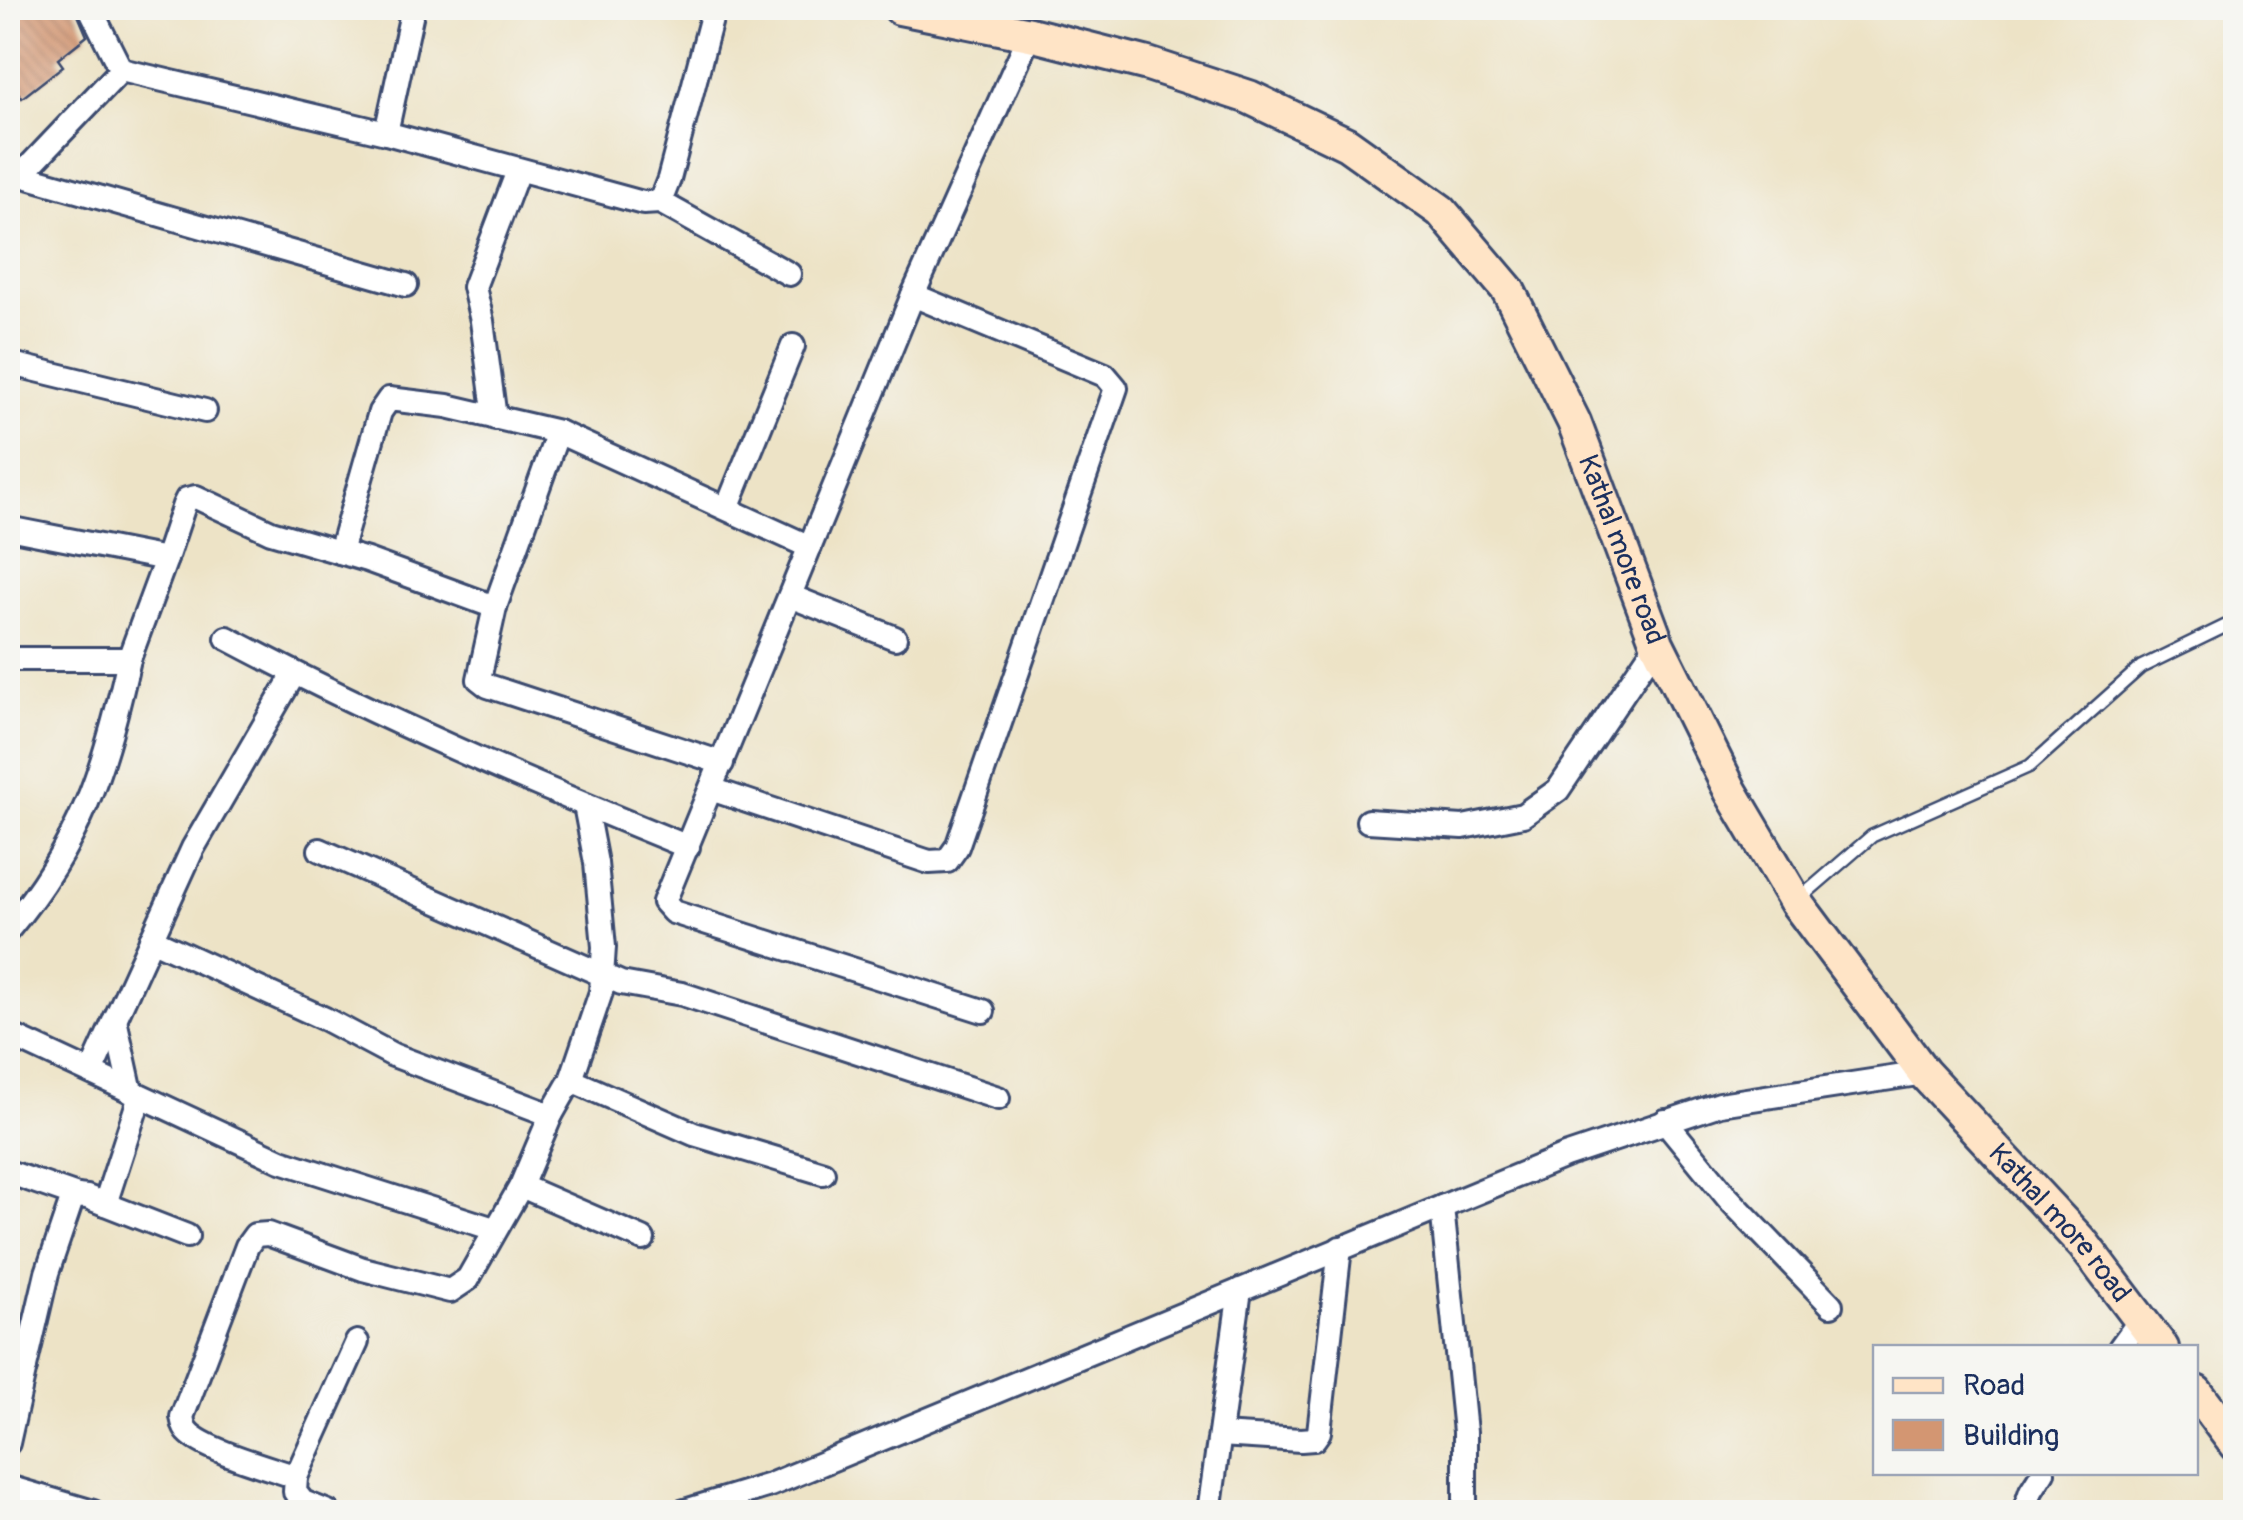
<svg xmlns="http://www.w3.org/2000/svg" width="2243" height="1520" viewBox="0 0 2243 1520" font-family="Pangolin,sans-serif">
  <defs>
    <pattern id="building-back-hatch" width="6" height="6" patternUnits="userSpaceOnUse" patternTransform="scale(2.5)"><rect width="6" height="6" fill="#d39672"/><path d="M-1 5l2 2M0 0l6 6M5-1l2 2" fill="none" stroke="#aa7b61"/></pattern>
  </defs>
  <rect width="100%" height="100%" fill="#f6f6f2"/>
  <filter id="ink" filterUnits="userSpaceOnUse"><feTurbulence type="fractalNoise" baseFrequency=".01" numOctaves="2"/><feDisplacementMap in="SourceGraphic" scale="20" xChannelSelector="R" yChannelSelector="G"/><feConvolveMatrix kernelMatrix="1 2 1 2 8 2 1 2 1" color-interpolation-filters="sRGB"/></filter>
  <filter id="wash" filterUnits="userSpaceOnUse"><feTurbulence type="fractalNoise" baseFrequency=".0048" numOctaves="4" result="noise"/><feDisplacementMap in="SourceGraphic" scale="40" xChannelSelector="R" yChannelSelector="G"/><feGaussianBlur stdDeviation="2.25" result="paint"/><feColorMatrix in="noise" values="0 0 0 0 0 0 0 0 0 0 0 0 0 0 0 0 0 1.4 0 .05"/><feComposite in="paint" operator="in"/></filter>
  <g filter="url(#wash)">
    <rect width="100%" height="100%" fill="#ede3c6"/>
    <g id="blocks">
      <path fill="url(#building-back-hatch)" d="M8 8H75L87 36 58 59 63 66 22 98 8 79Z"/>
    </g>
  </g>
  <g filter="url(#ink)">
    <use href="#blocks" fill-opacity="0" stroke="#3a4a6e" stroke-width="2.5"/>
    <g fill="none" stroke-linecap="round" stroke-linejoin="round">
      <g stroke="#3a4a6e" stroke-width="16">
        <path id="service" d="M1799 899 1872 836 2030 766 2141 667 2236 621"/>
      </g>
      <g stroke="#3a4a6e" stroke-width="28">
        <g id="minor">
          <path d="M90 8 121 70 386 133 643 203 660 202 669 179 714 8"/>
          <path d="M386 133 413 8"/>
          <path d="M21 175 406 285"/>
          <path d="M8 185 21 175 121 70"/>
          <path d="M660 202 789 274"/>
          <path d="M8 363 205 411"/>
          <path d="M495 418 482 321 474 287 518 171"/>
          <path d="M727 508 793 346"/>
          <path d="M8 528 166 559 129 659H8"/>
          <path d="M340 552 380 412 389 399 447 406 558 432"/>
          <path d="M166 559 184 505 187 499 196 497 271 532 367 560 495 607 558 432 810 547"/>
          <path d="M790 596 895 638"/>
          <path d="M495 607 479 679 488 686 722 763"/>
          <path d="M227 638C376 717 532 784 688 847"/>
          <path d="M711 789 929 862 947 861 957 847 1116 388 1105 375 913 295"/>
          <path d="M1368 821 1463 827 1523 815 1558 790 1657 643"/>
          <path d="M320 850 621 983 682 994 998 1098"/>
          <path d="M8 930C81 843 105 768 129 659"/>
          <path d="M151 939 325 1019 393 1055 551 1115"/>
          <path d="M983 1011 673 912 664 902 913 295 1030 34"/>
          <path d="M115 1019 131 1092"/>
          <path d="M8 1034 281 1161 494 1229"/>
          <path d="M91 1072 193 848 294 674"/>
          <path d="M571 1080 694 1134 823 1173"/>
          <path d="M1665 1121 1728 1198 1831 1305"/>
          <path d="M8 1172 77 1196"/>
          <path d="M521 1186 643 1239"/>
          <path d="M105 1204 140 1096"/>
          <path d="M1442 1207 1465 1432V1512"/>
          <path d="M2120 1348 2141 1319"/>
          <path d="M8 1361 25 1367 47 1273 71 1202 77 1196 87 1197 187 1236"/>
          <path d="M1220 1435 1301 1440 1314 1439 1319 1432 1340 1248"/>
          <path d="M8 1443 25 1367"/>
          <path d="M296 1477 357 1342"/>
          <path d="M8 1487 93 1512"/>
          <path d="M328 1512 303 1502 295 1492 296 1477C271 1468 204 1450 188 1432 183 1427 184 1424 182 1417L247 1246 255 1235 268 1234 363 1269 450 1291 468 1279 521 1186 551 1115 571 1080 601 992 604 947 596 863 585 805"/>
          <path d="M682 1512 770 1485 1565 1156 1720 1104 1924 1073"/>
          <path d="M1209 1512 1240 1290"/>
          <path d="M2024 1512 2031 1491 2043 1472"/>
        </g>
      </g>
      <g stroke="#3a4a6e" stroke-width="38">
        <g id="secondary">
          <path id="s1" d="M900 8 1030 34 1148 64 1249 97 1347 144 1441 211 1508 290 1574 422 1657 643 1731 792 1796 902 1924 1073 2084 1245 2162 1348"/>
          <path d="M2196 1392 2236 1445"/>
        </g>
      </g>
      <use href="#service" stroke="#fff" stroke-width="11"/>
      <use href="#minor" stroke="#fff" stroke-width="22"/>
      <use href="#secondary" stroke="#ffe4c6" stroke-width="32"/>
    </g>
  </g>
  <g text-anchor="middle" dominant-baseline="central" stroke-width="8" stroke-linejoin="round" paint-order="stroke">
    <g font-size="28" fill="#1b2f5e" stroke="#f6f6f2">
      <text stroke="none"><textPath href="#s1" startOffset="972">Kathal more road</textPath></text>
      <text stroke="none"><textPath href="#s1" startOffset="1782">Kathal more road</textPath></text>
    </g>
  </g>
  <rect width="2243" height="1520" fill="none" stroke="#f6f6f2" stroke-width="40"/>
  <rect x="1873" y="1345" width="325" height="130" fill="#f6f6f2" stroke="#9ea6b7" stroke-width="2.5"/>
  <rect x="1893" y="1378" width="50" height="15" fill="#ffe4c6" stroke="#9ea6b7" stroke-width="2.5"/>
  <text x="1963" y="1395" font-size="30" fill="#1b2f5e">Road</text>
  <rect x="1893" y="1420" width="50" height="30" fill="#d39672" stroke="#9ea6b7" stroke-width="2.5"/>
  <text x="1963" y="1445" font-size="30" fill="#1b2f5e">Building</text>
</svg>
